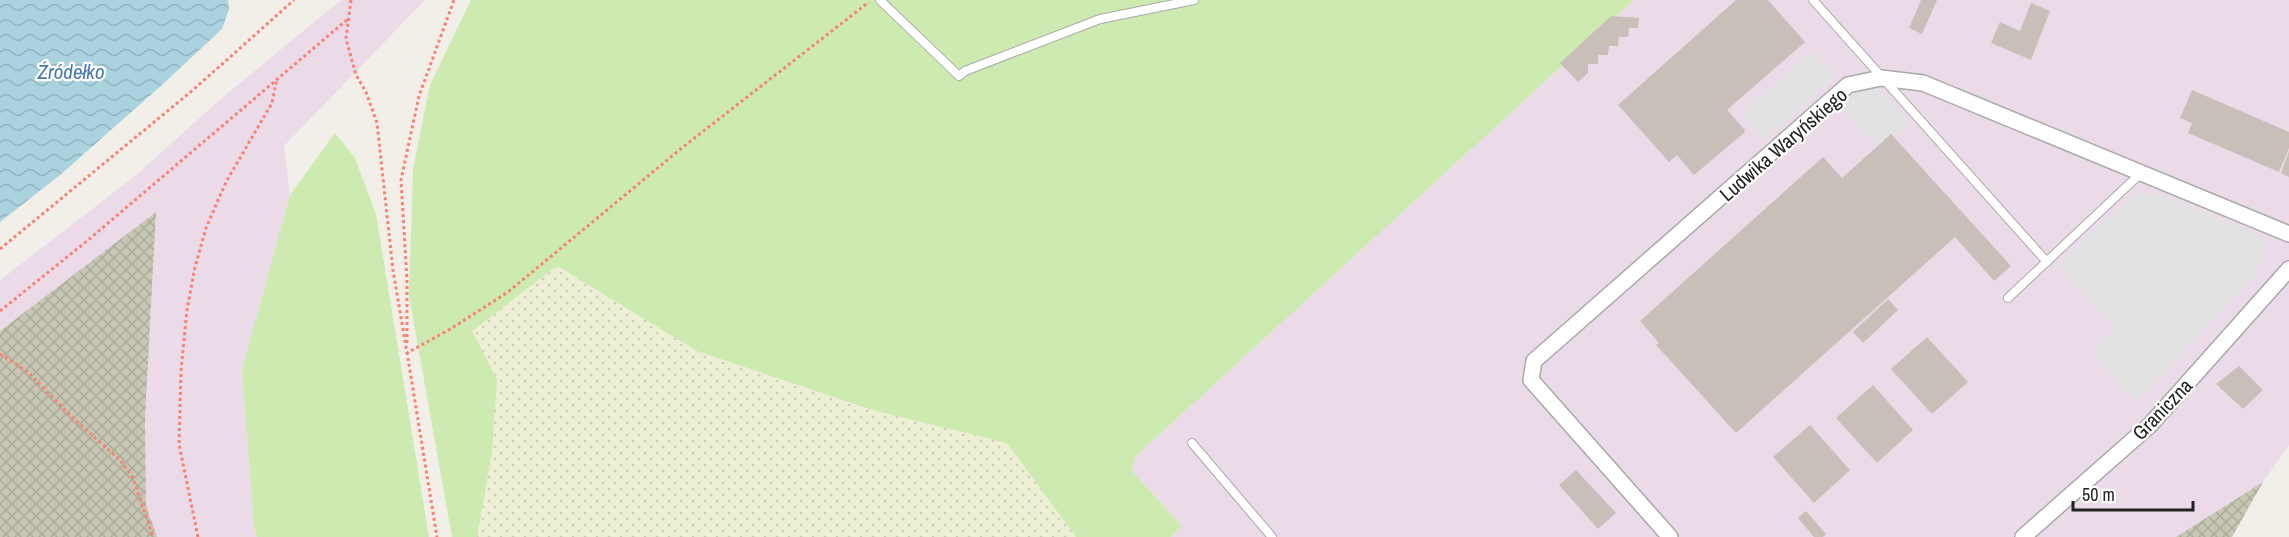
<svg xmlns="http://www.w3.org/2000/svg" width="2289" height="537" viewBox="0 0 2289 537" font-family="'Archivo Narrow',sans-serif">
  <defs>
    <pattern id="construction-cross-hatch" width="8" height="8" patternUnits="userSpaceOnUse" patternTransform="scale(1.5)"><rect width="8" height="8" fill="#c7c7b4"/><path d="M0 0l8 8M0 8l8-8" fill="none" stroke="#abab9a"/></pattern>
    <pattern id="farmland-dots" width="8" height="8" patternUnits="userSpaceOnUse" patternTransform="scale(1.5)"><rect width="8" height="8" fill="#eef0d5"/><path d="M2 2h.1M6 6h.1" fill="none" stroke="#ccceb7" stroke-width="1.8" stroke-linecap="round"/></pattern>
    <pattern id="water-waves" width="16" height="10" patternUnits="userSpaceOnUse" patternTransform="scale(1.5)"><rect width="16" height="10" fill="#aad3df"/><path d="M0 5q4-4 8 0t8 0" fill="none" stroke="#92b5bf"/></pattern>
  </defs>
  <rect width="100%" height="100%" fill="#f2efe9"/>
  <g fill="#ebdbe8">
    <path d="M341 0H425L284 146 290 195 242 371 254 528 257 537H157L146 505 145 418 156 213 0 331V280L135 176 224 96Z"/>
    <path d="M1634 0H2289V445L2263 482 2176 537H1171L1182 526 1132 471 1136 456Z"/>
  </g>
  <g fill="url(#construction-cross-hatch)">
    <path d="M156 212 145 418 146 505 157 537H0V331Z"/>
    <path d="M2263 482 2232 537H2176Z"/>
  </g>
  <path fill="url(#farmland-dots)" d="M557 266 697 351 872 410 1008 443 1076 537H477L492 453 471 331Z"/>
  <g fill="#cdebb0">
    <path d="M471 0H1634L1136 456 1132 471 1182 526 1171 537H1076L1007 443 872 410 697 351 557 266 472 331 497 379 492 453 477 537H452L409 296 413 169 430 85Z"/>
    <path d="M335 133 355 158 376 214 429 537H257L254 528 242 370 290 195Z"/>
  </g>
  <g fill="#e2e2e2">
    <path d="M1813 51 1836 77 1764 140 1742 113Z"/>
    <path d="M1879 88 1910 124 1880 150 1839 106 1856 94Z"/>
    <path d="M2135 193 2162 194 2267 239 2255 276 2136 402 2091 352 2115 327 2058 265Z"/>
  </g>
  <path fill="url(#water-waves)" d="M0 0H228L229 9 222 29 162 85 60 175 0 222Z"/>
  <g fill="#c7bfb8">
    <path d="M1736 0H1768L1805 42 1727 110 1745 130 1744 133 1694 175 1677 155 1669 162 1618 105Z"/>
    <path d="M1921 0H1937L1922 34 1909 28Z"/>
    <path d="M2031 3 2050 11 2031 60 1991 43 2000 22 2020 31Z"/>
    <path d="M1611 16 1639 18 1638 28H1629L1628 37H1619L1618 46H1609L1608 55H1598V64H1588V73L1578 82 1560 63Z"/>
    <path d="M2192 90 2289 132V148L2279 172 2188 133 2192 123 2180 118Z"/>
    <path d="M1891 134 2011 266 1994 281 1955 237 1736 433 1656 345 1659 343 1640 321 1823 157 1842 178Z"/>
    <path d="M2289 151V177L2281 173Z"/>
    <path d="M1888 299 1898 310 1863 343 1853 332Z"/>
    <path d="M1927 337 1968 382 1932 414 1891 369Z"/>
    <path d="M2239 366 2263 390 2243 409 2216 384Z"/>
    <path d="M1873 385 1913 430 1877 463 1836 418Z"/>
    <path d="M1810 425 1850 470 1814 503 1773 457Z"/>
    <path d="M1576 470 1616 513 1598 529 1559 485Z"/>
    <path d="M1806 511 1826 534 1823 537H1814L1798 518Z"/>
  </g>
  <g fill="none" stroke-linecap="round" stroke-linejoin="round">
    <g stroke="#a9a9a9" stroke-width="10">
      <g id="lane">
        <path d="M880 0 959 76 965 71 1100 19 1194 0"/>
        <path d="M1813 0 2047 262"/>
        <path d="M2008 298 2141 173"/>
        <path d="M1192 443 1272 537"/>
      </g>
    </g>
    <g stroke="#a9a9a9" stroke-width="18">
      <g id="street">
        <path d="M1670 537 1531 380 1534 361 1848 85 1881 78 1923 83 2289 234"/>
        <path d="M2023 537 2150 425 2289 269"/>
      </g>
    </g>
    <g stroke="#fa8072" stroke-width="3" stroke-dasharray="3 3" stroke-linecap="butt">
      <path d="M351 0 346 39 356 75 366 92 377 123 393 270 407 353 452 328 508 292 683 147 869 2"/>
      <path d="M0 249 193 90 294 0"/>
      <path d="M0 311 87 241 348 19"/>
      <path d="M407 343V280L401 180 419 96 454 0"/>
      <path d="M407 352 437 537"/>
      <path d="M0 354 28 372 74 419 120 460 133 478 153 537"/>
      <path d="M198 537 179 444 181 371 187 310 195 267 206 228 226 182 272 103 277 78"/>
    </g>
    <use href="#lane" stroke="#fff" stroke-width="8"/>
    <use href="#street" stroke="#fff" stroke-width="15"/>
  </g>
  <g text-anchor="middle" dominant-baseline="central" stroke-width="4.5" stroke-linejoin="round" paint-order="stroke">
    <g font-size="20" fill="#222" stroke="#fff">
      <text transform="translate(1783 144) rotate(-41)">Ludwika Waryńskiego</text>
      <text transform="translate(2162 409) rotate(-46)">Graniczna</text>
    </g>
    <g font-size="21" font-style="italic" fill="#4a7aab" stroke="#fff">
      <text x="71" y="71">Źródełko</text>
    </g>
  </g>
  <path d="M2073 501v9h120v-9" fill="none" stroke="#222222" stroke-width="3"/>
  <text x="2082" y="501" font-size="18" fill="#222222" stroke="#ffffff" stroke-width="4.5" paint-order="stroke">50 m</text>
</svg>
